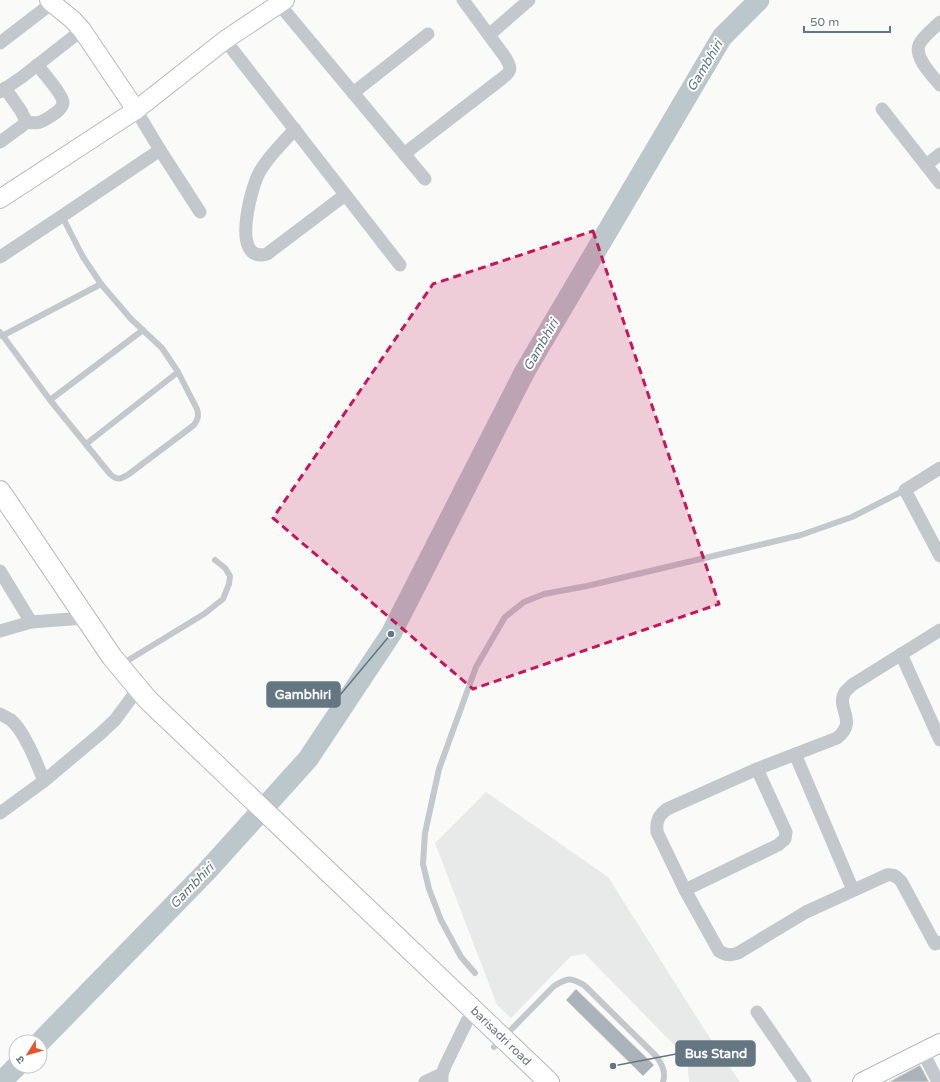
<svg xmlns="http://www.w3.org/2000/svg" width="940" height="1082" viewBox="0 0 940 1082" font-family="'Varela Round','Noto Sans Devanagari',sans-serif">
  <rect width="100%" height="100%" fill="#fafaf8"/>
  <path fill="#e8e9e9" d="M486 792 608 877 708 1035 740 1082H689L687 1058 585 954 571 956 511 1018 497 1005 435 843Z"/>
  <g fill="none" stroke-linecap="round" stroke-linejoin="round">
    <g stroke="#bbc7cb" stroke-width="21">
      <path d="M40 1042 206 872 308 759 391 634 525 371 722 37 759 0"/>
      <path d="M1 1082 17 1066"/>
    </g>
  </g>
  <g fill="#aab3b9" stroke="#dcdcda">
    <path d="M576 989 654 1065 643 1076 566 1000Z"/>
    <path d="M920 1065 929 1082H889Z"/>
  </g>
  <g fill="none" stroke-linecap="round" stroke-linejoin="round">
    <g stroke="#b3babf" stroke-width="20">
      <g id="secondary">
        <path d="M49 0 52 3 73 20 82 30 136 110"/>
        <path d="M0 199 136 110 225 40 285 0"/>
        <path d="M862 1082 940 1043"/>
      </g>
    </g>
    <g stroke="#b5babe" stroke-width="22">
      <path id="primary" d="M0 491 112 657 148 700 549 1082"/>
    </g>
    <g stroke="#c3c8cc" stroke-width="6">
      <path d="M0 332 50 400 110 474C118 481 120 479 129 474L194 425C198 419 199 416 197 409L178 372 162 348 131 319 101 284 83 257 62 216"/>
      <path d="M2 336 101 284"/>
      <path d="M50 400 143 330"/>
      <path d="M86 444 178 372"/>
      <path d="M122 664 204 614 223 599 229 584 230 576 225 568 215 560"/>
      <path d="M475 973 461 957 441 920 429 889 423 864 425 833 439 769 476 667 505 617 524 602 544 594 587 586 801 535 852 517 905 490"/>
      <path d="M494 1047 554 986C567 978 570 977 584 985L657 1057C662 1065 666 1072 663 1082"/>
    </g>
    <g stroke="#c3c8cc" stroke-width="13">
      <path d="M279 4 425 179"/>
      <path d="M940 22C934 28 922 37 919 45 914 58 933 76 940 85"/>
      <path d="M489 35 529 0"/>
      <path d="M225 40 400 265"/>
      <path d="M0 43 52 3"/>
      <path d="M0 92 22 77 82 30"/>
      <path d="M353 93 428 34"/>
      <path d="M882 109 940 183"/>
      <path d="M136 110 160 150 200 212"/>
      <path d="M25 122C37 124 41 123 51 116 56 113 63 108 63 102 62 94 43 72 37 65"/>
      <path d="M295 129C283 143 268 156 259 173 251 188 230 264 267 254L345 195"/>
      <path d="M0 142 22 126 25 122V119L21 111 5 88"/>
      <path d="M404 154 500 80C511 71 513 70 505 57L463 0"/>
      <path d="M926 165 940 154"/>
      <path d="M0 257 62 216 160 150"/>
      <path d="M940 468 905 490 940 556"/>
      <path d="M0 571 31 622"/>
      <path d="M0 631 31 622 85 618"/>
      <path d="M901 654 940 740"/>
      <path d="M0 714C4 716 8 718 11 720 25 732 37 764 44 781L0 813"/>
      <path d="M795 754 853 890"/>
      <path d="M757 769 786 832 785 839 778 845 685 890 719 951C726 955 730 956 738 953L806 912 887 875C893 874 896 876 901 881L935 944 940 942"/>
      <path d="M44 781 100 734 115 720 132 697"/>
      <path d="M685 890 657 832C656 821 658 816 667 809L757 769 837 738C859 720 835 709 845 692 847 690 850 687 852 685L940 630"/>
      <path d="M757 1012 805 1082"/>
      <path d="M923 1052 938 1082"/>
      <path d="M425 1082 442 1074"/>
      <path d="M442 1082V1074L445 1066 467 1021"/>
    </g>
    <use href="#secondary" stroke="#fff" stroke-width="18"/>
    <use href="#primary" stroke="#fff" stroke-width="20"/>
  </g>
  <path fill="#c2185b" fill-opacity="0.2" stroke="#c2185b" stroke-width="3" stroke-dasharray="8 5" stroke-linejoin="round" d="M593 231 719 604 473 689 273 518 433 284Z"/>
  <g text-anchor="middle" dominant-baseline="central" stroke-width="4" stroke-linejoin="round" paint-order="stroke">
    <g font-size="12" fill="#657683" stroke="#fff">
      <text transform="translate(501 1036) rotate(44)">barisadri road</text>
    </g>
    <g font-size="13" font-style="italic" fill="#60757c" stroke="#fff">
      <text transform="translate(705 66) rotate(-59)">Gambhiri</text>
      <text transform="translate(541 345) rotate(-60)">Gambhiri</text>
      <text transform="translate(192 886) rotate(-46)">Gambhiri</text>
    </g>
  </g>
  <path fill="none" stroke="#657683" stroke-width="1.5" d="M391 634L340 695M613 1066L676 1054"/>
  <g fill="#657683" stroke="#fff" stroke-width="1.5">
    <circle cx="391" cy="634" r="4"/>
    <circle cx="613" cy="1066" r="4"/>
  </g>
  <g fill="#657683" stroke="#657683" stroke-width="1.5">
    <rect x="267" y="682" width="73" height="25" rx="4"/>
    <rect x="676" y="1041" width="79" height="25" rx="4"/>
  </g>
  <g font-size="13" text-anchor="middle" font-weight="bold" fill="#fff">
    <text x="303" y="699">Gambhiri</text>
    <text x="716" y="1058">Bus Stand</text>
  </g>
  <g transform="translate(28 1054) rotate(233)"><circle r="19" fill="#ffffff" stroke="#c1c8cd"/>
  <path d="M0-3L7 15L0 10L-7 15Z" fill="#e4572e"/>
  <text y="-6" font-size="11" font-weight="bold" text-anchor="middle" fill="#657683">उ</text>
  </g>
  <path d="M804 26v6h86v-6" fill="none" stroke="#657683" stroke-width="2"/>
  <text x="810" y="26" font-size="12" fill="#657683" stroke="#ffffff" stroke-width="3" paint-order="stroke">50 m</text>
</svg>
